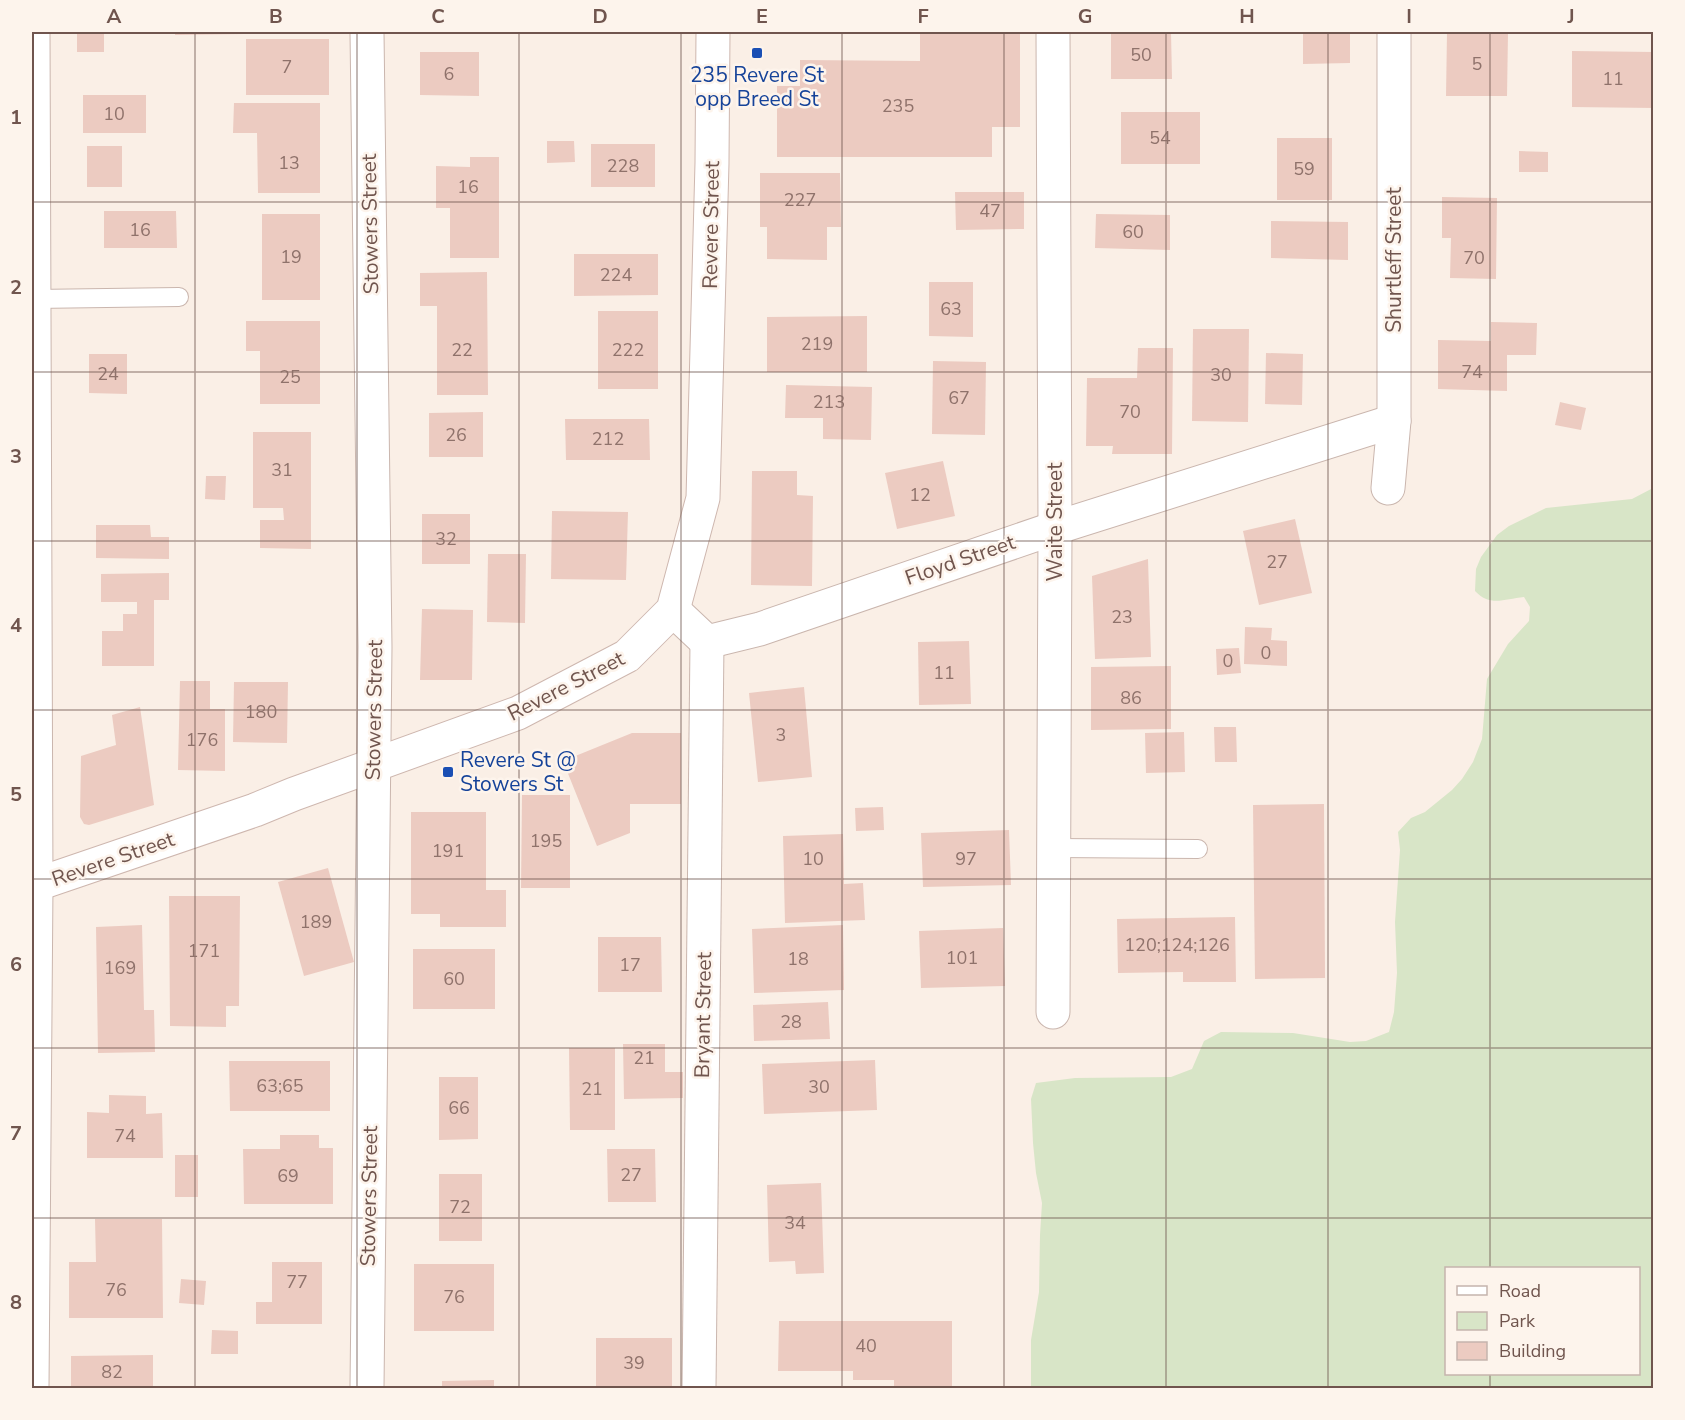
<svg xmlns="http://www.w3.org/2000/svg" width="1685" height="1420" viewBox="0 0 1685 1420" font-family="'Nunito Sans',sans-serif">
  <rect width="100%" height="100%" fill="#faefe6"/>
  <path fill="#d8e5c7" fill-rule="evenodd" d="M1653 488V1388H1031V1340L1039 1292 1040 1235 1042 1203 1036 1173 1033 1143 1031 1099 1036 1083 1075 1078 1171 1077 1192 1069 1204 1041 1221 1032 1293 1033 1350 1042 1366 1041 1389 1032 1394 1012 1397 973 1395 922 1400 850 1398 832 1411 818 1425 812 1452 790 1462 779 1473 762 1482 739 1487 679 1508 644 1529 621 1530 607 1524 597C1504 599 1490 607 1475 591L1476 569 1481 557 1497 535 1509 526 1546 508 1632 499ZM1446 1268H1638V1374H1446Z"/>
  <g fill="#eccbc1">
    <rect x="77" y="32" width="27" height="20"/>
    <path d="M175 32H244V34L175 35Z"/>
    <path d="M920 32H1020V127H992V157H777V86H800V60L920 61Z"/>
    <path d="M1111 32H1171L1172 79H1111Z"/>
    <path d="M1218 32H1241V34L1218 33Z"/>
    <path d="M1303 32H1350V63L1303 64Z"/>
    <path d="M1447 32 1508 33 1507 96H1446Z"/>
    <rect x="246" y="39" width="83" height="56"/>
    <path d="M1572 51 1654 52V108L1572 107Z"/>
    <path d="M420 52H479V96L420 95Z"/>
    <rect x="83" y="95" width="63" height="38"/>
    <path d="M234 103H320V193H258L257 133H233Z"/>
    <rect x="1121" y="112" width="79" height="52"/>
    <rect x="1277" y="138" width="55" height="62"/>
    <path d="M547 141H574L575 162 547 163Z"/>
    <rect x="591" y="144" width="64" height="43"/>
    <rect x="87" y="146" width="35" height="41"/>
    <path d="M1519 151 1548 152V172H1519Z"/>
    <path d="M470 157H499V258H450V208H436V166L470 167Z"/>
    <path d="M760 173H840L841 227H827V260L767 259V227H760Z"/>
    <path d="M955 192H1024V229L956 230Z"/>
    <path d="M1442 197 1497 198 1496 279 1450 278 1451 238H1442Z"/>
    <path d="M104 211H176L177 248H104Z"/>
    <rect x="262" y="214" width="58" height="86"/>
    <path d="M1096 214 1170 215V250L1095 248Z"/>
    <path d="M1271 221 1348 222V260L1271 258Z"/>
    <path d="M574 254H658V295L574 296Z"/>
    <path d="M487 272 488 395H437V306H420V273Z"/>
    <path d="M929 282H973V337L929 336Z"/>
    <rect x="598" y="311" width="60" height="78"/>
    <path d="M867 316V372H767V317Z"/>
    <path d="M246 321H320V404H260V351H246Z"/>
    <path d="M1491 322 1537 323 1536 355H1507V391L1438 389V340L1491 341Z"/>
    <path d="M1193 329H1249L1248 422 1192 421Z"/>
    <path d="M1138 348H1173L1172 454H1112L1113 446H1086L1087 378H1137Z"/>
    <path d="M1266 353 1303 354 1302 405 1265 404Z"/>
    <path d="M89 354H127V394L89 393Z"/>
    <path d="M933 361 986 362 985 435 932 434Z"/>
    <path d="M786 385 872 387 871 440 823 439V418H785Z"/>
    <path d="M1560 402 1586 408 1581 430 1555 425Z"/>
    <path d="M483 412V457H429V413Z"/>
    <path d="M565 419H649L650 460H566Z"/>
    <path d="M253 432H311V549L260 548V520H284L283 508H253Z"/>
    <path d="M943 461 955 516 897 529 885 473Z"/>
    <path d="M752 471H797V495L813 496 812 586 751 585Z"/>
    <path d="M206 476H226L225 500 205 499Z"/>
    <path d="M552 511 628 512 626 580 551 579Z"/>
    <rect x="422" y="514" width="48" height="50"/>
    <path d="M1295 519 1312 593 1259 605 1243 531Z"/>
    <path d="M96 525H150L151 537H169V559L96 558Z"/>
    <path d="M488 554H526L525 623 487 622Z"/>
    <path d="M1148 559 1151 657 1095 659 1092 576Z"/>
    <path d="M169 573V600H154V666H102V631H123V614H137V602H101V574Z"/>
    <path d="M422 609 473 610 472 680H420Z"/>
    <path d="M1245 627 1272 628 1271 640 1287 641V666L1244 664Z"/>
    <path d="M969 641 971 704 919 705 918 642Z"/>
    <path d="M1239 648 1241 673 1217 675 1216 649Z"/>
    <path d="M1171 666V729L1091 730V667Z"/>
    <path d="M180 681H210V709H225V771L178 770Z"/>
    <path d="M234 682H288L287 743 233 742Z"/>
    <path d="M804 687 812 777 758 782 749 693Z"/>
    <path d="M140 707 154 805 89 825 84 824 80 817 81 756 116 745 112 715Z"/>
    <path d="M1214 727H1236L1237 762H1215Z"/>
    <path d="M1184 732 1185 772 1146 773 1145 733Z"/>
    <path d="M632 733H681V804H630V833L597 846 563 761Z"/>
    <path d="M522 795H570V888H521Z"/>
    <path d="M1324 804 1325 978 1255 979 1253 805Z"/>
    <path d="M883 807 884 830 856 831 855 808Z"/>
    <path d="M411 812H486V890H506V927H440V914H411Z"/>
    <path d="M1009 830 1011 885 923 887 921 833Z"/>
    <path d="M843 834 844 884 863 883 865 920 785 923 783 836Z"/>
    <path d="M328 868 354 962 304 976 278 882Z"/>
    <path d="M169 896H240L239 1006H226V1027L170 1026Z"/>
    <path d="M1235 917 1236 982H1183V972L1118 973 1117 919Z"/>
    <path d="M142 925 144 1010H154L155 1052 98 1053 96 927Z"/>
    <path d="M843 925 844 990 754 993 752 929Z"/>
    <path d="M1003 928 1005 986 921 988 919 931Z"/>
    <path d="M598 937H661L662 992H598Z"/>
    <rect x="413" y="949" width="82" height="60"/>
    <path d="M828 1002 830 1039 754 1041 753 1005Z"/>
    <path d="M623 1044H665V1072H683V1098L624 1099Z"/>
    <path d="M569 1048H615V1130H570Z"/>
    <path d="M875 1060 877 1110 764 1114 762 1064Z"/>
    <path d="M229 1061H330V1111H230Z"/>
    <path d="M439 1077H478V1139L439 1140Z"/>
    <path d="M109 1095 146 1096V1114L162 1113 163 1158H87V1112L109 1113Z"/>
    <path d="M280 1135H319V1148H333V1204H244L243 1149H280Z"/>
    <path d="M607 1149H655L656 1202H608Z"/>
    <rect x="175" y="1155" width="23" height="42"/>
    <rect x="439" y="1174" width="43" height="67"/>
    <path d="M821 1183 824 1273 796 1274 795 1261 769 1262 767 1185Z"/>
    <path d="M95 1219H162L163 1318H69V1262H96Z"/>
    <path d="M272 1262H322V1324H256V1302H272Z"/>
    <rect x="414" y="1264" width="80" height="67"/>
    <path d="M181 1279 206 1281 204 1305 179 1303Z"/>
    <path d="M779 1321H952V1388H894V1380H853V1371H778Z"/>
    <path d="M212 1330 238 1331V1354H211Z"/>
    <rect x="596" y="1338" width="76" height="50"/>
    <path d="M153 1355V1388H71V1356Z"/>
    <path d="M494 1380V1388H442V1381Z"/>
  </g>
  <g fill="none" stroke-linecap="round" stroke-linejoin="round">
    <g stroke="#cab6ae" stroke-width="20">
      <g id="lane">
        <path d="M34 299 179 297"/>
        <path d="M1054 848 1198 849"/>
      </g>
    </g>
    <g stroke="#cab6ae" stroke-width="35">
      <g id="street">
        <path d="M1388 488 1394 421V32"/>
        <path d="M673 610 707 642 760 629 1055 528 1394 421"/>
        <path d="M1053 1012 1055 528 1053 32"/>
        <path d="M32 1388 36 885 33 32"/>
        <path d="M367 1388 375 647 367 32"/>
        <path d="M699 1388 707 642"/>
      </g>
    </g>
    <g stroke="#ceb7af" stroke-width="35">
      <path id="secondary" d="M32 886 255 810 294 794 518 713 627 656 673 610 703 498 712 163 713 32"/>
    </g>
    <use href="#lane" stroke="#fff" stroke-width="18"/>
    <use href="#street" stroke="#fff" stroke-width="33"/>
    <use href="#secondary" stroke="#fff" stroke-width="33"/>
  </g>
  <path fill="none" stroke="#70554e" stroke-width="1.5" stroke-opacity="0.55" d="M195 32V1388M357 32V1388M519 32V1388M681 32V1388M842 32V1388M1004 32V1388M1166 32V1388M1328 32V1388M1490 32V1268M32 202H1654M32 372H1654M32 541H1654M32 710H1654M32 879H1654M32 1048H1654M32 1218H1654M1490 1374V1388"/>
  <g fill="#1a4fb4" stroke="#fdf4ec" stroke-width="2">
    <rect x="751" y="47" width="12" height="12" rx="3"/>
    <rect x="442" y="766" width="12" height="12" rx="3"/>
  </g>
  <g text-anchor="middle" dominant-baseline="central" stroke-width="5" stroke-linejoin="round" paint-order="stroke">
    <g font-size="18" fill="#8f726b">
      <text x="1141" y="55">50</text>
      <text x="1477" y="64">5</text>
      <text x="287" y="67">7</text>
      <text x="449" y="74">6</text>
      <text x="1613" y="79">11</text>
      <text x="898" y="106">235</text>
      <text x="114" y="114">10</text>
      <text x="1160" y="138">54</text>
      <text x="289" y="163">13</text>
      <text x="623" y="166">228</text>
      <text x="1304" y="169">59</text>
      <text x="468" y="187">16</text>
      <text x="800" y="200">227</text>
      <text x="990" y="211">47</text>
      <text x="140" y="230">16</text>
      <text x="1133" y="232">60</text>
      <text x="291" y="257">19</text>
      <text x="1474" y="258">70</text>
      <text x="616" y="275">224</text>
      <text x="951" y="309">63</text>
      <text x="817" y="344">219</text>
      <text x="462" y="350">22</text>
      <text x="628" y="350">222</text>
      <text x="1472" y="372">74</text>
      <text x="108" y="374">24</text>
      <text x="1221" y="375">30</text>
      <text x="290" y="377">25</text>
      <text x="959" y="398">67</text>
      <text x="829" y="402">213</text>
      <text x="1130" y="412">70</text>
      <text x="456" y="435">26</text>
      <text x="608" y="439">212</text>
      <text x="282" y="470">31</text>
      <text x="920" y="495">12</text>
      <text x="446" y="539">32</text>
      <text x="1277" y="562">27</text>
      <text x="1122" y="617">23</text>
      <text x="1266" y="653">0</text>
      <text x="1228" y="661">0</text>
      <text x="944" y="673">11</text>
      <text x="1131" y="698">86</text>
      <text x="261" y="712">180</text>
      <text x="781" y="735">3</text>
      <text x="202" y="740">176</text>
      <text x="546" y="841">195</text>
      <text x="448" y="851">191</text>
      <text x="813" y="859">10</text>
      <text x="966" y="859">97</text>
      <text x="316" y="922">189</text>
      <text x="1177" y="945">120;124;126</text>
      <text x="204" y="951">171</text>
      <text x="962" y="958">101</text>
      <text x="798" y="959">18</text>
      <text x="630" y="965">17</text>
      <text x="120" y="968">169</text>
      <text x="454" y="979">60</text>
      <text x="791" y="1022">28</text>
      <text x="644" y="1058">21</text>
      <text x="280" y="1086">63;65</text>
      <text x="819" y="1087">30</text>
      <text x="592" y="1089">21</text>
      <text x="459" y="1108">66</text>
      <text x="125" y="1136">74</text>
      <text x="631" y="1175">27</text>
      <text x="288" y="1176">69</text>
      <text x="460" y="1207">72</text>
      <text x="795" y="1223">34</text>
      <text x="297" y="1282">77</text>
      <text x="116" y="1290">76</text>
      <text x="454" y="1297">76</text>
      <text x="866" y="1346">40</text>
      <text x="634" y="1363">39</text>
      <text x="112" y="1372">82</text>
    </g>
    <g font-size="21" fill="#164399" stroke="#fdf4ec">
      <text x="757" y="75">235 Revere St<tspan x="757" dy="24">opp Breed St</tspan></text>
      <text x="460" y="760" text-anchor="start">Revere St @<tspan x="460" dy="24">Stowers St</tspan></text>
    </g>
    <g font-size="21" fill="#70554e" stroke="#fdf4ec">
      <text transform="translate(370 224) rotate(-91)">Stowers Street</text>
      <text transform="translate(711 225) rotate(-89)">Revere Street</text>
      <text transform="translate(1394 260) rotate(-90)">Shurtleff Street</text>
      <text transform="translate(1055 522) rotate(-90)">Waite Street</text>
      <text transform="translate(960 560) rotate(-19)">Floyd Street</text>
      <text transform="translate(566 686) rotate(-27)">Revere Street</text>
      <text transform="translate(374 710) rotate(-89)">Stowers Street</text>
      <text transform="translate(113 859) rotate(-19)">Revere Street</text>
      <text transform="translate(703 1015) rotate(-89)">Bryant Street</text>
      <text transform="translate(369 1196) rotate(-89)">Stowers Street</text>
    </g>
  </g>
  <rect width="1685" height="1420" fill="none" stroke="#fdf4ec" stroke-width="66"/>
  <rect x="1445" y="1267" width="195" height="108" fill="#fdf4ec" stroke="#c5b4ad" stroke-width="1.5"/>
  <rect x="1457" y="1286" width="30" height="9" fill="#ffffff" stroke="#c5b4ad" stroke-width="1.5"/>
  <text x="1499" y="1297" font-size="18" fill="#70554e">Road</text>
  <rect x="1457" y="1312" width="30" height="18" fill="#d8e5c7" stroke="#c5b4ad" stroke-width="1.5"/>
  <text x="1499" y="1327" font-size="18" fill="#70554e">Park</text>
  <rect x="1457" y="1342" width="30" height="18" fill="#eccbc1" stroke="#c5b4ad" stroke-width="1.5"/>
  <text x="1499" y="1357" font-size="18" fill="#70554e">Building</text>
  <rect x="33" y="33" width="1619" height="1354" fill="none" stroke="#70554e" stroke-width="2"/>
  <g font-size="20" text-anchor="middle" font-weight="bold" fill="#70554e">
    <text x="114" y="23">A</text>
    <text x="276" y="23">B</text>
    <text x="438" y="23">C</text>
    <text x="600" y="23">D</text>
    <text x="762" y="23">E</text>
    <text x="923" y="23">F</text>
    <text x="1085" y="23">G</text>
    <text x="1247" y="23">H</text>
    <text x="1409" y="23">I</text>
    <text x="1571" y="23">J</text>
    <text x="16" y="124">1</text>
    <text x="16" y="294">2</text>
    <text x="16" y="463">3</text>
    <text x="16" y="632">4</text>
    <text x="16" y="801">5</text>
    <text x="16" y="971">6</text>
    <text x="16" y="1140">7</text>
    <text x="16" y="1309">8</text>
  </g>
</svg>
